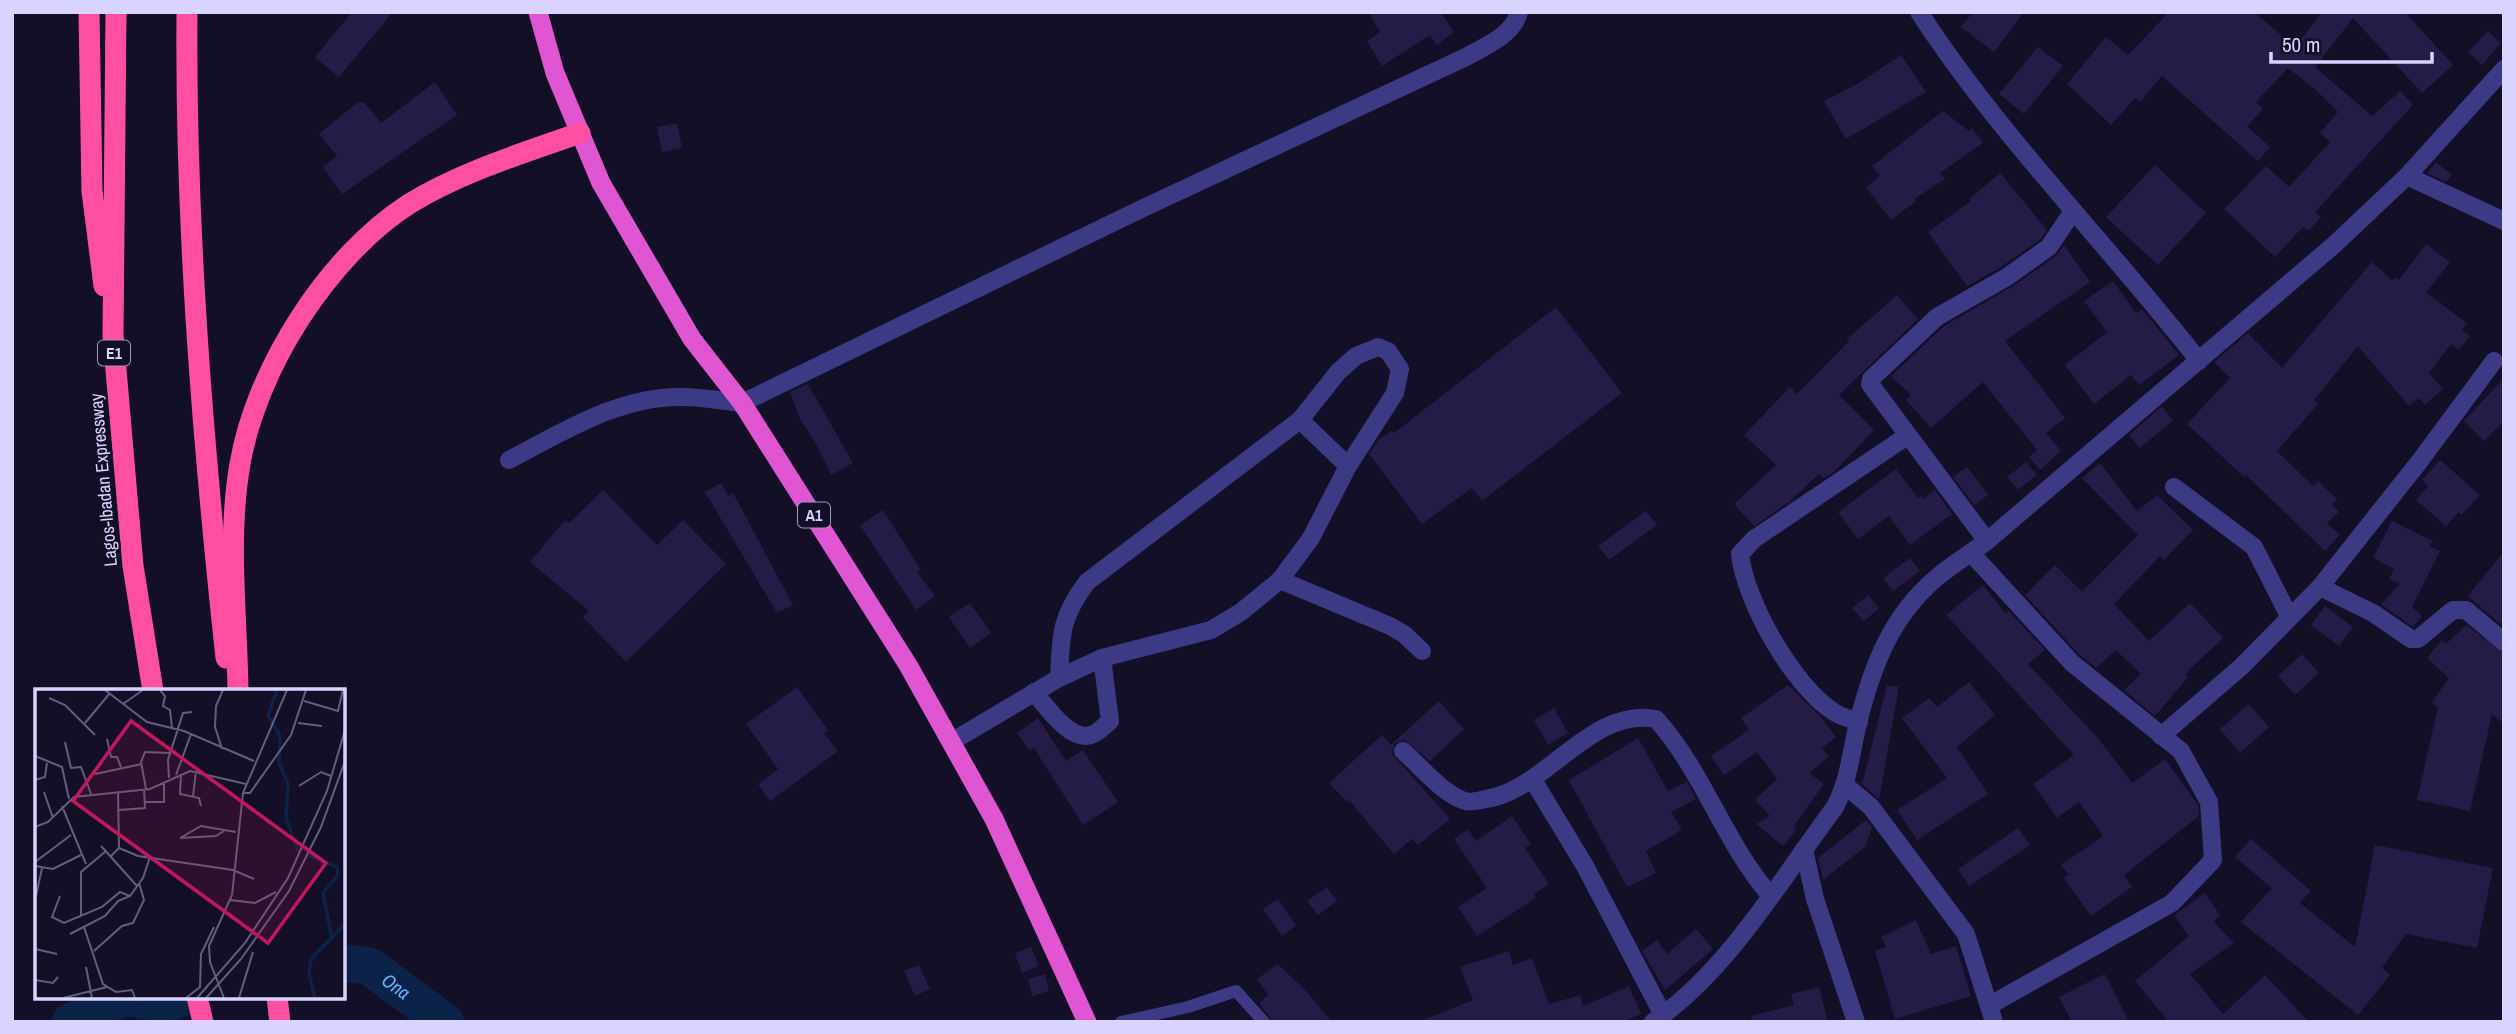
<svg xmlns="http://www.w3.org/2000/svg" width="2516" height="1034" viewBox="0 0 2516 1034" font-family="'Archivo Narrow',sans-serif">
  <rect width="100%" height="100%" fill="#130f26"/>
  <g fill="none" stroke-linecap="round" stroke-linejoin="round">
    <g stroke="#0c2248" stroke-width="38">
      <path id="s1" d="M343 963 369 966 445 1022"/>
      <path d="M128 997 163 1004 185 997"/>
      <path d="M71 1022 123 997"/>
    </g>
  </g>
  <g fill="#241b47">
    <path d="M352 12H393L339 77 315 57Z"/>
    <path d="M1368 12H1440L1454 32 1437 45 1430 35 1382 66 1367 41 1380 32Z"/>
    <path d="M1973 12H2024L1994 52 1961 27Z"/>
    <path d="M2169 12H2254L2295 47 2322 12H2405L2453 65 2422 93 2353 18 2315 67 2372 116 2400 91 2413 105 2315 212 2321 217 2308 231 2303 227 2275 257 2224 209 2266 166 2289 187 2330 142 2320 133 2338 112 2316 90 2288 68 2256 102 2263 109 2247 126 2270 147 2258 161 2162 76 2140 102 2135 98 2111 125 2067 84 2106 37 2128 55Z"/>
    <path d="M2488 31 2501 43 2482 65 2468 52Z"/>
    <path d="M2038 47 2063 66 2024 114 1999 94Z"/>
    <path d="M1901 55 1926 92 1846 139 1824 101 1859 83Z"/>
    <path d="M435 82 457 115 342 194 323 167 337 156 319 134 358 102H364L381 123Z"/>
    <path d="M1943 111 1969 131 1972 128 1983 143 1940 173 1945 179 1914 199 1916 201 1891 220 1866 187 1880 176 1872 166Z"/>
    <path d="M677 123 682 148 662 152 657 127Z"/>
    <path d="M2436 162 2452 175 2446 182 2427 173Z"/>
    <path d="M2155 165 2206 213 2158 265 2106 217Z"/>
    <path d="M2000 173 2047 230 2041 239 2001 267 1967 286 1928 232 1971 201 1969 199Z"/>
    <path d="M2426 244 2450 262 2426 293 2467 323 2462 330 2470 336 2459 350 2451 344 2429 373 2443 389 2425 405 2419 398 2409 406 2358 346 2314 400 2318 404 2277 451 2313 486 2318 481 2337 499 2332 504 2339 512 2327 523 2340 535 2325 551 2246 475 2244 477 2187 424 2230 378 2214 362 2248 333 2282 368 2372 262 2392 280 2395 277 2399 280Z"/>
    <path d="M2064 245 2090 282 2005 341 2065 418 2046 433 2061 451 2040 470 2029 457 2037 450 1983 382 1931 428 1906 400 1911 395 1891 376 1944 326 2013 286 2056 256Z"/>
    <path d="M2113 281 2136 313 2142 309 2179 355 2139 385 2131 375 2094 404 2065 365 2107 332 2084 301Z"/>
    <path d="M1897 295 1918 319 1839 395 1874 430 1834 472 1824 478 1819 474 1789 502 1754 526 1734 504 1776 465 1744 435 1790 387 1797 394 1849 341 1847 339Z"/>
    <path d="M1556 307 1622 393 1482 501 1472 488 1422 524 1369 454 1378 440 1392 431 1394 433Z"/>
    <path d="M2504 378V421L2484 441 2464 421Z"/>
    <path d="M808 384 853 463 831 475 818 447 800 419 790 392Z"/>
    <path d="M2162 406 2173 420 2140 448 2129 435Z"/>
    <path d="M2440 460 2480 495 2462 515 2459 512 2446 526 2416 500 2428 486 2422 480Z"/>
    <path d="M2026 462 2037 475 2018 490 2007 477Z"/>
    <path d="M2100 463 2137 511 2157 495 2193 530 2164 560 2160 556 2114 604 2149 641 2190 603 2223 638 2185 674 2188 677 2155 716 2124 690 2141 674 2116 650 2096 668 2080 655 2025 595 2055 565 2082 592 2138 535 2082 478Z"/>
    <path d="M1967 467 1988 495 1974 505 1953 477Z"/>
    <path d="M1896 469 1918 498 1922 496 1923 499 1935 490 1952 514 1910 545 1889 516 1858 539 1838 512Z"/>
    <path d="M721 483 728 496 733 493 793 605 777 613 705 492Z"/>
    <path d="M603 490 657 545 683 520 726 564 626 662 583 617 589 611 530 562 565 520 569 523Z"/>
    <path d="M883 510 921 570 917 572 935 596 916 610 860 525Z"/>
    <path d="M1646 511 1657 525 1609 560 1598 546Z"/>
    <path d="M2392 521 2433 541 2429 546 2440 551 2412 607 2422 616 2413 627 2381 604 2400 584 2389 579 2394 569 2373 558Z"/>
    <path d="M2504 551V620L2500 624 2468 596Z"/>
    <path d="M1910 558 1920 571 1893 591 1883 578Z"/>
    <path d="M1983 585 2006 614 2009 611 2045 650 2028 664 2098 738 2132 783 2165 759 2198 805 2199 816 2124 875 2132 887 2091 916 2064 878 2069 875 2061 865 2103 836 2079 802 2057 818 2033 784 2074 755 1946 615Z"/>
    <path d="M1868 595 1879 608 1864 621 1852 608Z"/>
    <path d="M970 603 991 633 970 648 949 617Z"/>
    <path d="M2325 606 2353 627 2339 646 2311 625Z"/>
    <path d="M2466 625 2504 653V724L2492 714 2470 811 2417 800 2438 707 2432 702 2449 678 2427 658 2442 640 2446 644Z"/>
    <path d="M2302 654 2319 673 2295 695 2278 676Z"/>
    <path d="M1969 682 1995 715 1957 747 1988 794 1917 840 1897 810 1947 778 1902 718 1929 698 1937 707Z"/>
    <path d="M1788 685 1820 716 1836 737 1822 748 1829 757 1809 773 1824 784 1794 826 1797 829 1783 846 1756 824 1770 816 1755 800 1777 779 1757 752 1724 775 1711 756 1749 730 1741 718Z"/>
    <path d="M1887 685 1899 687 1879 799 1862 784Z"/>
    <path d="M797 687 828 730 824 733 838 751 770 801 758 784 778 769 746 724Z"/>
    <path d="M1439 701 1464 729 1430 761 1405 740 1395 743 1392 754 1450 819 1418 845 1412 839 1394 854 1349 800 1347 802 1329 783 1382 735 1391 745Z"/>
    <path d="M2249 704 2269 727 2240 753 2220 729Z"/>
    <path d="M1554 708 1568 733 1548 745 1534 720Z"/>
    <path d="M1038 718 1066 761 1083 750 1118 802 1083 825 1034 748 1030 751 1017 733Z"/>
    <path d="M1638 738 1668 791 1687 782 1696 799 1671 812 1682 830 1646 851 1656 873 1627 887 1569 780Z"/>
    <path d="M1512 816 1531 844 1525 848 1549 884 1534 894 1536 898 1477 936 1458 907 1487 888 1454 839 1468 829 1476 841Z"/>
    <path d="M1866 820 1872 827 1866 846 1823 880 1818 858Z"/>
    <path d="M2018 828 2030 845 1969 886 1958 869Z"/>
    <path d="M2251 839 2311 891 2300 903 2355 947 2375 845 2493 868 2477 948 2406 934 2382 968 2390 975 2358 1015 2241 922 2272 888 2235 857Z"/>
    <path d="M1327 887 1337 901 1318 915 1307 901Z"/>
    <path d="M2205 893 2220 915 2214 922 2234 943 2190 974 2223 1014 2265 975 2309 1022H2169L2135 981 2189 936 2174 915Z"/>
    <path d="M1278 899 1296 926 1282 936 1263 909Z"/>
    <path d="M1916 920 1931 954 1956 946 1971 996 1895 1019 1875 951 1886 947 1881 937Z"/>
    <path d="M1696 929 1713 949 1665 990 1642 951 1657 940 1667 954Z"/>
    <path d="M1031 947 1039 966 1022 973 1015 953Z"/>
    <path d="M1509 951 1513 965 1532 958 1549 1004 1580 995 1583 1006 1629 986 1641 1014 1622 1022H1418L1473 1000 1460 967Z"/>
    <path d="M1278 964 1304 989 1332 1022H1273L1259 1003 1268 995 1257 979Z"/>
    <path d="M919 965 930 989 915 996 904 971Z"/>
    <path d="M1045 974 1049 991 1032 996 1028 979Z"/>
    <path d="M2105 974 2129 1022H2072L2059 997Z"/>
    <path d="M1819 987 1828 1022H1752L1751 1016 1794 1005 1791 994Z"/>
  </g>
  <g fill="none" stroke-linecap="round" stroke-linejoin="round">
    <path stroke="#3d3a85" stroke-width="12" d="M1121 1022 1188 1007 1236 991 1264 1022"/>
    <g stroke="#3d3a85" stroke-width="18">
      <path d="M1919 12C2001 138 2107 243 2199 361"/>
      <path d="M2407 176 2504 221"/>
      <path d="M1300 420 1348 466"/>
      <path d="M509 460C563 432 619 396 682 397 702 397 722 401 742 403L1137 211 1468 56C1487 45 1513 35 1519 12"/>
      <path d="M2174 487 2254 547 2289 616"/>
      <path d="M1987 541 1870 384 1871 379 1937 317 2007 277 2049 247 2073 211"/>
      <path d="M1971 553 2072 663 2181 751 2209 802 2213 860 2172 903 1990 1005"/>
      <path d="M1280 580 1390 626 1404 634 1422 651"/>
      <path d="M2320 587 2373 613 2411 639H2418L2453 610H2466L2504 642"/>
      <path d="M1034 692C1046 706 1070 742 1091 735 1098 733 1104 726 1110 721L1102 658"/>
      <path d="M1859 722C1851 719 1841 717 1834 712 1793 686 1745 601 1740 554L1754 539 1907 436"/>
      <path d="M2161 736 2241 667 2320 587 2419 462 2494 361"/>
      <path d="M951 742 1059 678 1102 658 1211 630 1241 612 1280 580 1311 538 1348 466 1395 393 1400 369 1388 351 1378 347 1356 356 1338 372 1300 420 1087 582C1060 618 1061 635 1059 678"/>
      <path d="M1403 751C1421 767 1443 794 1465 801 1471 803 1480 800 1486 799 1546 790 1591 706 1656 719 1703 771 1724 842 1770 895"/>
      <path d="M1533 780 1585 866 1663 1015"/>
      <path d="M1846 786 1871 807 1966 934 1994 1022"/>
      <path d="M1804 849 1815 899 1856 1022"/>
      <path d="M1653 1022C1728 971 1781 879 1835 807 1850 778 1851 750 1859 719 1873 665 1891 617 1935 579 1951 565 1970 554 1987 541L2335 244 2407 176 2504 69"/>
    </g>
    <path stroke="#e055d1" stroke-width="19" d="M538 12 555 73 601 183 692 339 742 403 908 665 994 819 1087 1022"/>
    <g stroke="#ff4fa3" stroke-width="21">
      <path d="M89 12 92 191 104 286"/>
      <path d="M116 12 113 335 133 566 153 691"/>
      <path d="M187 12C185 227 203 444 226 658"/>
      <path d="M238 691C237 616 227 538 240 464 256 369 328 256 409 204 461 172 523 153 580 133"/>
      <path d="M197 997 203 1022"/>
      <path d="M277 997 280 1022"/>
    </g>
  </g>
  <g text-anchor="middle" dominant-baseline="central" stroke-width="5" stroke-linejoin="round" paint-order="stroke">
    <g fill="#130f26" stroke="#9e99be" stroke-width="2">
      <rect x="98" y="340.5" width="32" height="25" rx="5"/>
      <rect x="798" y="502.5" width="32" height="25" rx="5"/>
    </g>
    <g font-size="16" font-weight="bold" fill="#d9d4ff">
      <text x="114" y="353">E1</text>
      <text x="814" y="515">A1</text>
    </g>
    <g font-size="18" fill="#d9d4ff" stroke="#130f26">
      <text transform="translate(103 480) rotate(-95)">Lagos-Ibadan Expressway</text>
    </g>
    <g font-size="19" font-style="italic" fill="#62b6ff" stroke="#130f26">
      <text stroke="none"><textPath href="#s1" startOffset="60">Ona</textPath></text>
    </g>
  </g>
  <g transform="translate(35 689)">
    <rect width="310" height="310" fill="#130f26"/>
    <path fill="none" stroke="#0c2248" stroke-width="3.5" d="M242 1 233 26 245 47 244 73 253 95 251 129 263 162M274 166 302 178 303 186 288 204 297 250M280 309 274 285 276 270 310 235"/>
    <path fill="none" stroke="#625e7d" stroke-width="2" d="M70 1 112 33 149 42 219 72M125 1 130 7 128 17 135 21 137 39M14 9 30 16 60 46M269 12 303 22 308 1M88 15 108 1M50 34 75 4M263 34 287 37M72 50 76 68H82L86 78M30 53 36 79 46 78 56 105M187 60 180 38 181 17 188 1M0 67 27 78 34 110M60 85 107 75M146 85 145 105 164 109 166 117M141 86 156 45M134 89 133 71 148 24 157 23M0 91 10 88 12 74M264 97 286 83 296 87M111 100 106 73 110 63 135 64M9 103 18 129M208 104H215L256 46 271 1M158 107 161 82M109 113H129V93M27 117 51 175M84 121 110 119 109 100M0 138 13 133 39 108 115 100 155 82 211 95M145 149 166 137 201 143M145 149 181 147 189 142M66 157 102 197M84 159 103 167 198 181 219 190M76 167 84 159 83 102M0 173 36 146M0 177 18 180 46 166M1 207 7 179M25 207 17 228 29 234 67 218 85 203 95 207M195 211 220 214 241 203M46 227V183L71 162M49 238 68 295 81 303 97 301 100 309M35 245 70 227 83 212 95 207 108 189 115 168M0 260 22 265M59 262 87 237 98 234 109 211 104 194M51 278 57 309M0 291 18 294 23 288M28 309 72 298M151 309 165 298 166 265 179 238M162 309 210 254 253 189 292 102 310 41M171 309 206 270 254 202 286 138 310 72M189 309 175 273 174 257 197 206 208 104 252 1M204 309 218 263"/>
    <path fill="#c2185b" fill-opacity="0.15" stroke="#c2185b" stroke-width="3.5" d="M96 32 291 174 233 254 38 112Z"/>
    <rect width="310" height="310" fill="none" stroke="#d9d4ff" stroke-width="3.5"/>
  </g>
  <rect width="2516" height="1034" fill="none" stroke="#d9d4ff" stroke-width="28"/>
  <path d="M2271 52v10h161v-10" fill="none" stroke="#d9d4ff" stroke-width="3.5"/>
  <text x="2282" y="52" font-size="21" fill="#d9d4ff" stroke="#130f26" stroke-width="5" paint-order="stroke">50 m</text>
</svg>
